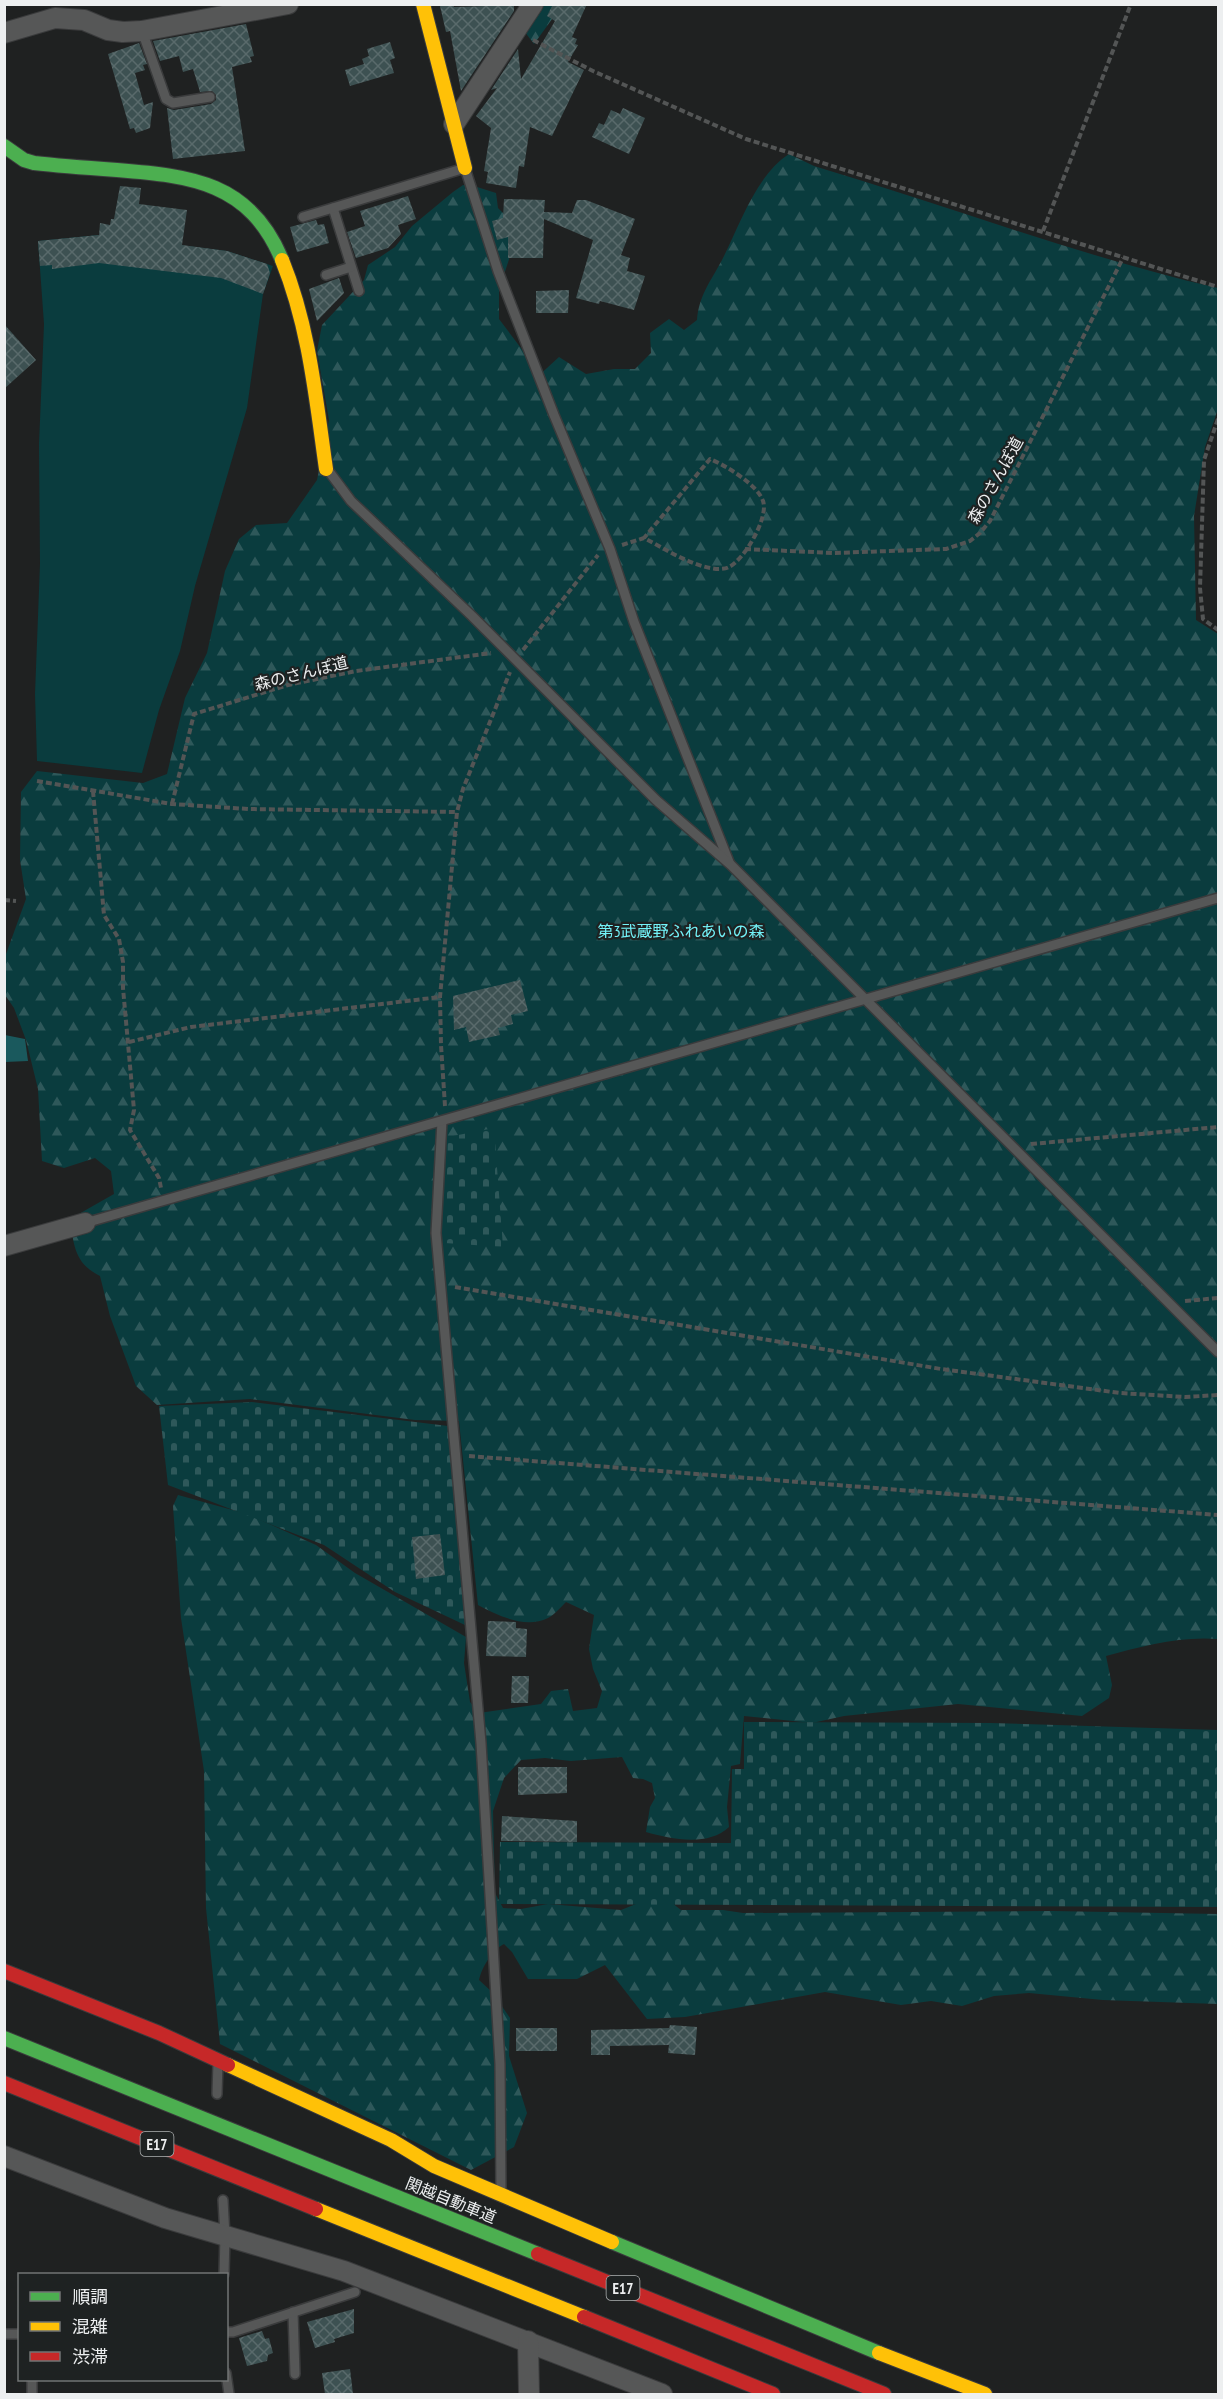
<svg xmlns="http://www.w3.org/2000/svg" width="1223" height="2399" viewBox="0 0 1223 2399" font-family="'PT Sans Narrow','Noto Sans JP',sans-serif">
  <defs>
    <pattern id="forest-firs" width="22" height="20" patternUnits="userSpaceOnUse" patternTransform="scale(1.5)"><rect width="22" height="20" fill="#0a3c3e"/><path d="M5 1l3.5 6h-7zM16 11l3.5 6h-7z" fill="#2e585a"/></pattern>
    <pattern id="cemetery-stones" width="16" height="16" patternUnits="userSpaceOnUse" patternTransform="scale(1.5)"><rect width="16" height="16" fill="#0a3c3e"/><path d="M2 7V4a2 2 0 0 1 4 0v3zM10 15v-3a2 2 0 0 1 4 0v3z" fill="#2e585a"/></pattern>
    <pattern id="building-cross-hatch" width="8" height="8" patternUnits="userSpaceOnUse" patternTransform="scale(1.5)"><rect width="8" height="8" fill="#3d5152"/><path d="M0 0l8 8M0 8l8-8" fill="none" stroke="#596a6b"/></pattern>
  </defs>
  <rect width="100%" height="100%" fill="#1f2121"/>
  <path fill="#0a3c3e" d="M99 235 227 251 273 266 263 294 247 408 195 586 180 651 159 710 142 773 37 761 35 694 40 564 39 444 44 324 38 241Z"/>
  <g fill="url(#forest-firs)">
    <path d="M520 5H554L555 15 534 44 515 19Z"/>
    <path d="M789 154 814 166C949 206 1082 257 1218 288V409L1205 447 1194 516 1196 620 1218 634V1639C1179 1636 1143 1646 1106 1656L1112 1685 1109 1698 1082 1716 958 1704 844 1716 812 1723 744 1716 740 1764 731 1766 727 1807 729 1827C708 1847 671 1839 646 1832L650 1807 655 1798 652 1783 643 1779 633 1778 622 1757 571 1761 545 1758 521 1760 504 1778 493 1811 495 1893 503 1908 521 1909 548 1904 621 1910 646 1900 667 1899 681 1910H723L743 1913 1052 1911 1218 1914V2004L1103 2000 1029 1993 994 1996 962 2006 931 2001 901 2005 825 1992 685 2017 647 2019 605 1965 577 1979H528L512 1952 504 1944C492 1950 482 1967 479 1980L492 1992 510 2018 509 2056 527 2113 514 2147 471 2170 220 2044 206 1908 204 1771 181 1618 173 1506 178 1495 247 1514 316 1545 355 1573 466 1637 464 1663 470 1702 479 1713 541 1704 551 1691 568 1689 573 1711 597 1708 602 1691 593 1669 589 1649 594 1615 566 1602C561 1607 554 1615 548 1618 525 1629 499 1616 478 1605L459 1421 415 1420 250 1399 157 1405 136 1386 110 1316 100 1276C74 1263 74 1245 70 1219L114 1194 111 1171 95 1158 64 1168 42 1161 38 1089 26 1040 14 1008 5 995V957L26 899 20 860 21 792 37 771 143 783 167 774 185 698 207 653 225 571 239 539 256 525 287 523 317 480 329 420 317 351 322 325 364 280 368 265 395 247 412 226 453 192 463 185 477 187 496 193 498 208 505 215 512 250 499 290V319L527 356 535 379 559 357 586 374 614 369H635L651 353 650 333 669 319 684 330 697 320C699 295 711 281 722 260 739 227 756 175 789 154Z"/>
  </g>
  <g fill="url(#cemetery-stones)">
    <path d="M494 1128 503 1247 445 1243 448 1137Z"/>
    <path d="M252 1402 448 1426 465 1625 395 1592 324 1545 168 1485 159 1406Z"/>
    <path d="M744 1722 990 1723 1218 1730V1907L499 1904 500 1842 731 1843 732 1769H744Z"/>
  </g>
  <path fill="#1a595d" d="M5 1035 25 1039 28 1061 5 1062Z"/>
  <g fill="url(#building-cross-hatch)">
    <path d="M447 4H453L454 7 514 5V11L461 91 450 31 446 32 440 6Z"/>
    <path d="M553 4H587L572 37 577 39 575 44 578 45 568 62 584 70 552 136 530 127 524 167 519 166 516 188 486 183 488 172 484 171 491 128 476 116 497 88 491 90 518 49 521 79 555 21 547 16Z"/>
    <path d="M246 24 254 56 250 57 252 62 232 67 245 151 173 159 167 108 174 110 211 104 216 100V95L212 91 200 92 193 69 183 72 179 56 160 61 153 41Z"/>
    <path d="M390 42 395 58 390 60 394 73 350 86 345 70 364 64 362 59 369 56 367 49Z"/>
    <path d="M139 43 147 64 143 65 145 70 135 73 144 105 153 102 150 128 136 133 134 128 130 129 108 54Z"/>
    <path d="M623 108 645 118 629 154 592 137 599 123 604 125 611 110 620 114Z"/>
    <path d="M120 186 141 188 139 204 187 210 182 245 227 251 267 264 270 273 263 294 221 278 99 263 52 269V265L40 266 38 241 99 235 100 223 110 225 111 219H114Z"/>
    <path d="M408 196 416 219 398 225 401 234 388 248 356 258 347 232 365 226 360 211Z"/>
    <path d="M504 199 545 200 544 212 572 213 577 200H586L635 219 621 255 630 258 627 271 645 276 634 310 600 301 599 304 576 298 593 240 544 219 543 258H508V237L497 240 492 221 503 218Z"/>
    <path d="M316 220 318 225 324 224 329 243 297 252 290 227Z"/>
    <path d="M339 278 344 293 317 321 309 289Z"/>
    <path d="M569 290 568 313H536V291Z"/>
    <path d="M4 324 36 360 4 389Z"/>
    <path d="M520 980 528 1011 511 1015 513 1024 498 1028 500 1035 469 1042 466 1027 454 1030 453 996Z"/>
    <path d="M440 1534 445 1575 416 1579 412 1537Z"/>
    <path d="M488 1621 516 1622V1628L527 1629 526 1657 486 1656Z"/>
    <path d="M512 1676H529L528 1703H511Z"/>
    <path d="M518 1767H567V1793L518 1795Z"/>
    <path d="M502 1816 577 1821V1842L501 1841Z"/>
    <path d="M670 2025 697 2027 695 2055 668 2053 669 2045 610 2046V2055H591V2030L669 2028Z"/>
    <rect x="516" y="2028" width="41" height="23"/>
    <path d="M354 2309V2333L334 2339 335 2342 315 2348 307 2322Z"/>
    <path d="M262 2331 265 2339 269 2338 273 2353 268 2355 267 2361 247 2366 239 2338Z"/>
    <path d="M350 2369 353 2394H325L322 2373Z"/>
  </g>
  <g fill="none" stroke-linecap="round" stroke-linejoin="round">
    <g stroke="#3a3b3c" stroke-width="12">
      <g id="lane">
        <path d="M142 31 166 99 173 103 210 97"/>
        <path d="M333 208 359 291"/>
        <path d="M303 217 465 168 498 271 554 415 610 549 634 622 729 862"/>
        <path d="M326 275 351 267"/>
        <path d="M328 470 351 501 472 616 656 800 731 865 1218 1352"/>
        <path d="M442 1121 436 1233 481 1743 500 2064 501 2193"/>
        <path d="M85 1223 1218 898"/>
        <path d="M217 2094 218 2063"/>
        <path d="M223 2200 225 2236 224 2274"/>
        <path d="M293 2312 295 2374"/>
        <path d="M226 2332H233L355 2292"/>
        <path d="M4 2334H20"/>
        <path d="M226 2373 229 2394"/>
        <path d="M32 2380V2394"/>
      </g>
    </g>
    <g stroke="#3a3b3c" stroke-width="22">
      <g id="street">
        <path d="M4 33 55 18 84 20 108 30 123 32 142 31 288 4"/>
        <path d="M454 124 533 4"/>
        <path d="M4 1246 85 1223"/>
        <path d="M4 2156 165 2218 344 2271 662 2394"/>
        <path d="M528 2341 529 2394"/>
      </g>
    </g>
    <g stroke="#3a3b3c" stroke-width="16">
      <g id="fast">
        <path d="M4 146 24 160 34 163C61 166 89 168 117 170 191 176 250 182 282 260"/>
        <path d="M4 2038 538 2254"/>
        <path d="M612 2242 879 2353"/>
      </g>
    </g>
    <g stroke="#3a3b3c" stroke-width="16">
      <g id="slow">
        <path d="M423 4 465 168"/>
        <path d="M282 260C309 326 316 399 326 469"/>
        <path d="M228 2065 391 2140 434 2166 612 2242"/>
        <path d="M316 2209 584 2317"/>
        <path d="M879 2353 985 2394"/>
      </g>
    </g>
    <g stroke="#3a3b3c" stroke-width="16">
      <g id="jam">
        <path d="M4 1971 159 2033 228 2065"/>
        <path d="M4 2083 316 2209"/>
        <path d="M538 2254 884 2394"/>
        <path d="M584 2317 773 2394"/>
      </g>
    </g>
    <g stroke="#535555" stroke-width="4" stroke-dasharray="6 3" stroke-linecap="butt">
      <path d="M533 40 593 71 746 139 1218 287"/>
      <path d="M1043 231 1131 4"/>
      <path d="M1218 419 1204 460 1200 588 1203 619 1218 630"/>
      <path d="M622 545 644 538C665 549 691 566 716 569 719 569 726 569 729 567 745 559 769 517 763 501 758 485 725 465 710 459L644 538"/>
      <path d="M745 549 834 553 946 549 970 541 980 533 990 521 1123 258"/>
      <path d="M523 650 598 555"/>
      <path d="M37 781 172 804 248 809 457 812"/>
      <path d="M93 791 104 915 119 939 123 962V988L134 1110 130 1130 159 1178 161 1188"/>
      <path d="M172 804 194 714 288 685 356 671 491 653"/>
      <path d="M4 900 16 901"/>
      <path d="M129 1042 191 1027 440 997"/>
      <path d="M445 1106 441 1045 440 997 457 812 463 789 510 672"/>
      <path d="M1031 1144 1218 1127"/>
      <path d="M455 1287 941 1369 1120 1393 1185 1397 1218 1395"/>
      <path d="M1185 1301 1218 1298"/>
      <path d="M469 1456 1218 1515"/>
    </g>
    <use href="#lane" stroke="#565757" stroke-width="9"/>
    <use href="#street" stroke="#565757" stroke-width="20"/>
    <use href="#fast" stroke="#4caf50" stroke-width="14"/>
    <use href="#slow" stroke="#ffc107" stroke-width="14"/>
    <use href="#jam" stroke="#c62828" stroke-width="14"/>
  </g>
  <g text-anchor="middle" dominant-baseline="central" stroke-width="4.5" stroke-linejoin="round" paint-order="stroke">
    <g fill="#1e2222" stroke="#afb2b2" stroke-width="1.5">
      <rect x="140.5" y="2132" width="33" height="24" rx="4.5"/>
      <rect x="606.5" y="2276" width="33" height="24" rx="4.5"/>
    </g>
    <g font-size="15" font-weight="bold" fill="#edeff0">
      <text x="157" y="2144">E17</text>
      <text x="623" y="2288">E17</text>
    </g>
    <g font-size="16" fill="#edeff0" stroke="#1e2222">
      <text transform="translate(995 480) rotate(-61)">森のさんぽ道</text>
      <text transform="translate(301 673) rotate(-14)">森のさんぽ道</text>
      <text transform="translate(451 2200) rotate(22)">関越自動車道</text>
    </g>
    <g font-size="16" fill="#73f3f9" stroke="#1e2222">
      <text x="681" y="931">第3武蔵野ふれあいの森</text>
    </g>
  </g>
  <rect width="1223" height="2399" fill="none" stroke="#edeff0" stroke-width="12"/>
  <rect x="18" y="2273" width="210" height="108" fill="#1e2222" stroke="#717474" stroke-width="1.5"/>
  <rect x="30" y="2292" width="30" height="9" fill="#4caf50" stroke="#717474" stroke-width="1.5"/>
  <text x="72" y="2303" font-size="18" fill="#edeff0">順調</text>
  <rect x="30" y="2322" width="30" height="9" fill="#ffc107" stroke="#717474" stroke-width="1.5"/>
  <text x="72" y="2333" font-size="18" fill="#edeff0">混雑</text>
  <rect x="30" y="2352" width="30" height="9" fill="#c62828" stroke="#717474" stroke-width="1.5"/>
  <text x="72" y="2363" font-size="18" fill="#edeff0">渋滞</text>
</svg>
